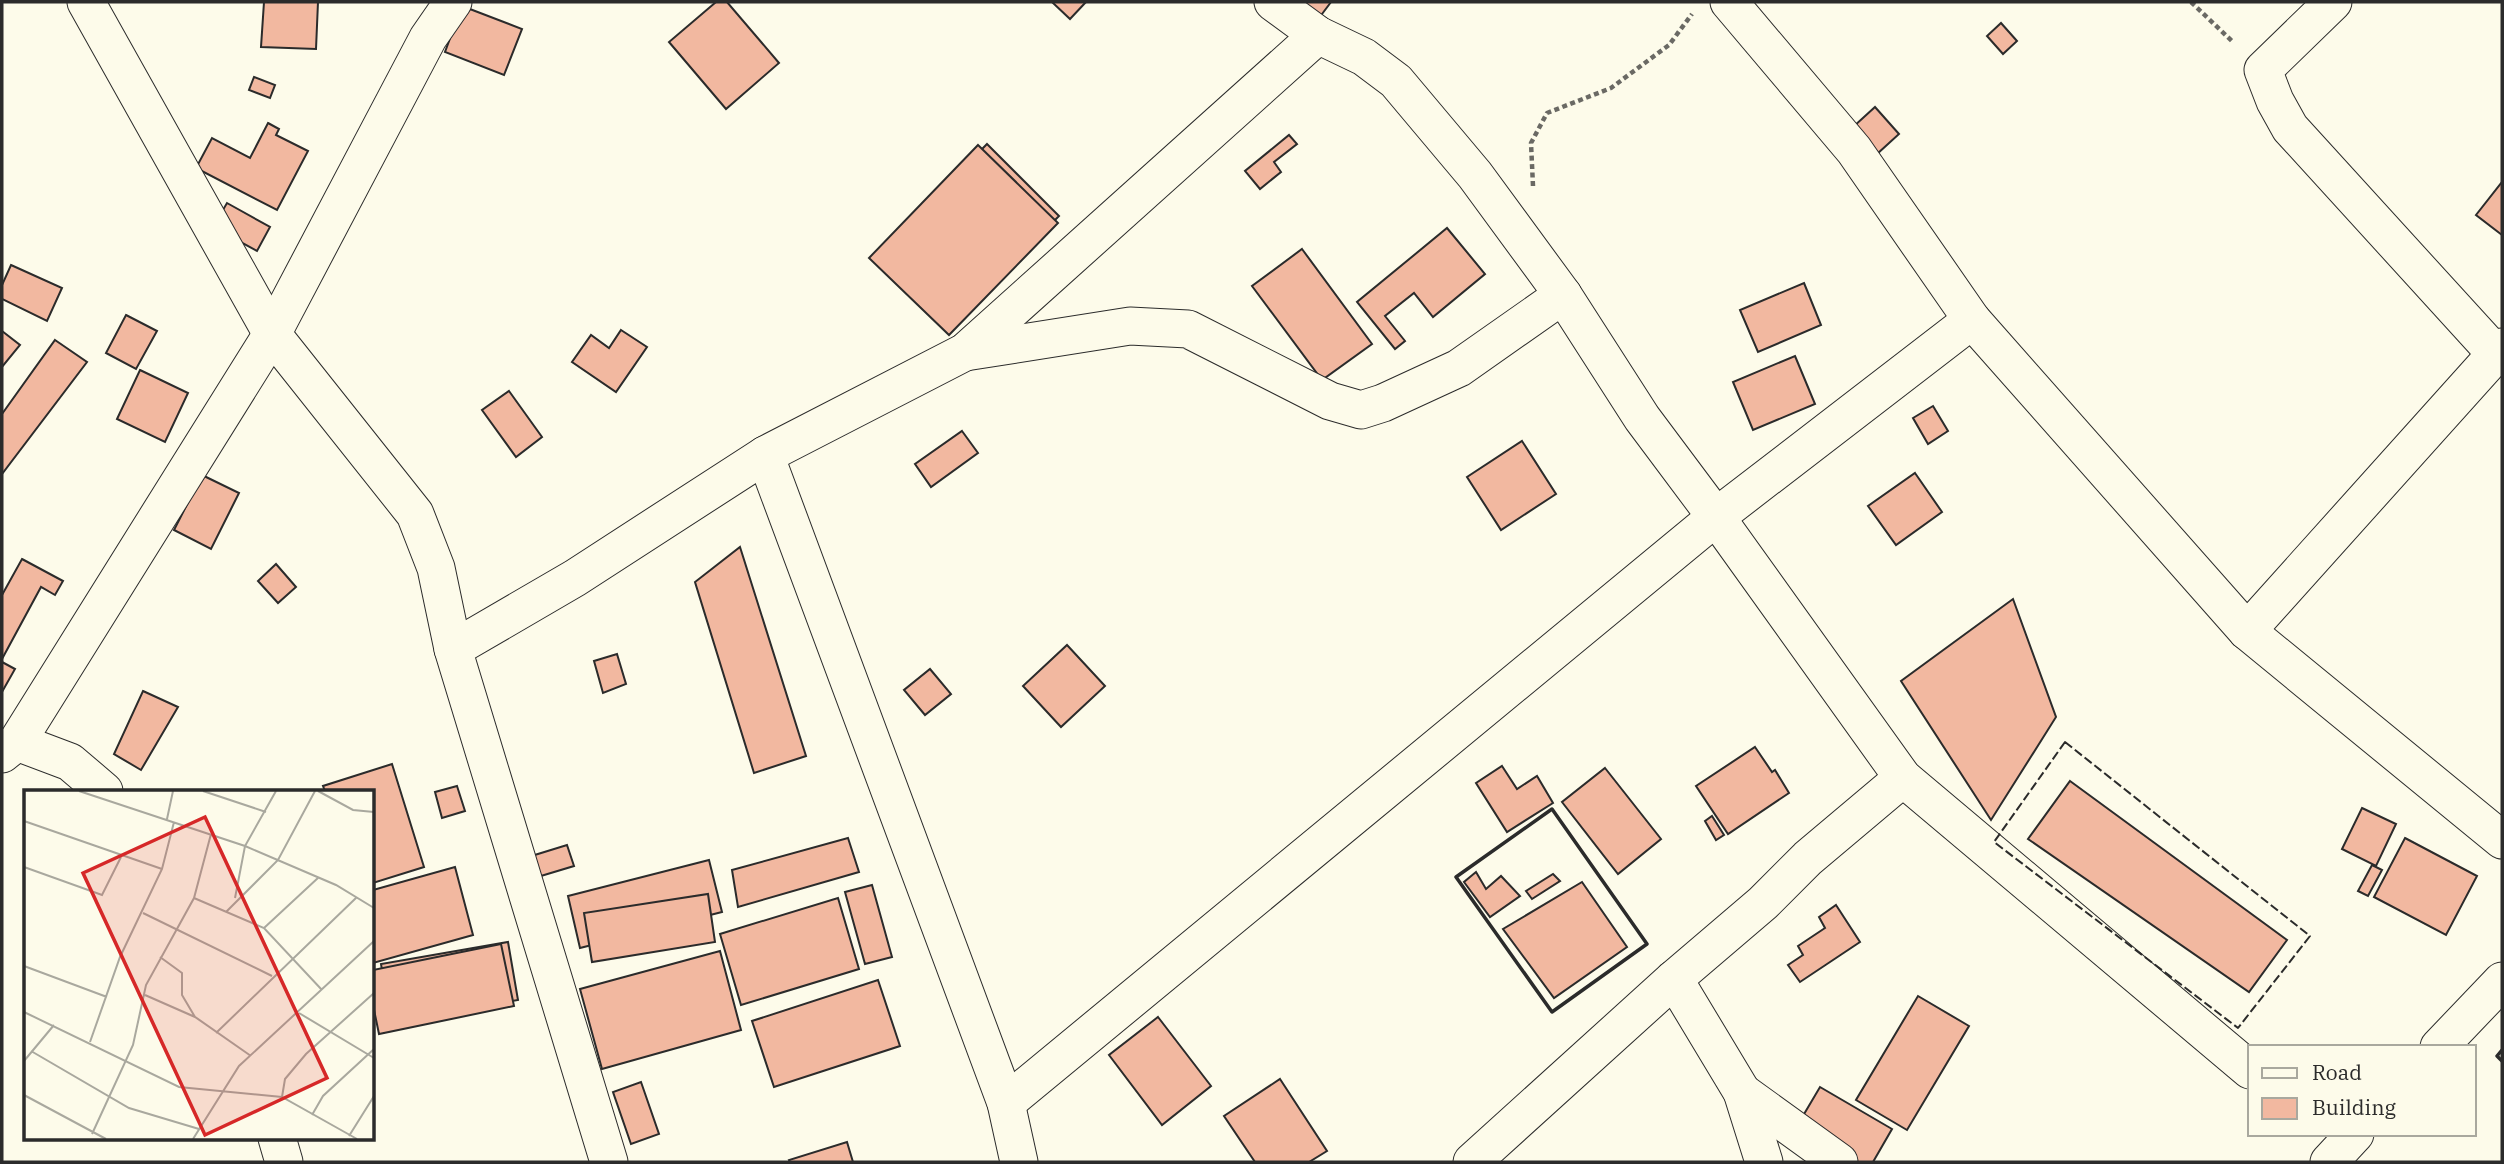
<svg xmlns="http://www.w3.org/2000/svg" width="2504" height="1164" viewBox="0 0 2504 1164" font-family="'IBM Plex Serif',serif">
  <rect width="100%" height="100%" fill="#fdfbea"/>
  <g fill="#f2b8a0" stroke="#2b2b2b" stroke-width="2">
    <path d="M264 2H318L316 49 261 47Z"/>
    <path d="M716 2H727L779 63 726 109 669 42Z"/>
    <path d="M1052 2H1086L1070 19Z"/>
    <path d="M1287 2H1331L1316 22Z"/>
    <path d="M462 6 522 29 504 75 445 52Z"/>
    <path d="M2001 23 2017 41 2003 54 1987 36Z"/>
    <path d="M254 77 275 85 270 98 249 90Z"/>
    <path d="M1875 107 1899 134 1877 154 1853 127Z"/>
    <path d="M268 123 279 129 276 135 308 151 277 210 196 168 212 138 250 158Z"/>
    <path d="M1289 135 1297 144 1274 162 1281 172 1260 189 1245 171Z"/>
    <path d="M987 144 1059 216 955 321 883 250Z"/>
    <path d="M978 145 1058 223 949 335 869 258Z"/>
    <path d="M2502 182V235L2476 215Z"/>
    <path d="M227 203 270 227 257 251 213 227Z"/>
    <path d="M1447 228 1485 274 1433 317 1414 293 1385 316 1405 341 1395 349 1357 302Z"/>
    <path d="M1302 249 1372 344 1322 380 1252 286Z"/>
    <path d="M11 265 62 288 47 321 2 299V285Z"/>
    <path d="M1804 283 1821 325 1758 352 1740 310Z"/>
    <path d="M126 315 157 331 136 369 106 353Z"/>
    <path d="M621 330 647 347 616 392 572 362 591 335 609 348Z"/>
    <path d="M2 331 20 345 2 367Z"/>
    <path d="M55 340 87 362 2 474V414Z"/>
    <path d="M1795 356 1815 404 1753 430 1733 382Z"/>
    <path d="M140 370 188 393 165 442 117 419Z"/>
    <path d="M509 391 542 437 516 457 482 410Z"/>
    <path d="M1933 406 1948 431 1928 444 1913 418Z"/>
    <path d="M962 431 978 453 931 487 915 464Z"/>
    <path d="M1522 441 1556 494 1501 530 1467 477Z"/>
    <path d="M1915 473 1942 512 1896 545 1868 506Z"/>
    <path d="M202 475 239 493 211 549 174 530Z"/>
    <path d="M740 547 806 756 754 773 695 582Z"/>
    <path d="M22 559 63 581 55 595 41 587 2 659V595Z"/>
    <path d="M276 564 296 587 278 603 258 581Z"/>
    <path d="M2013 599 2056 717 1991 820 1901 681Z"/>
    <path d="M1067 645 1105 686 1061 727 1023 686Z"/>
    <path d="M617 654 626 684 603 693 594 661Z"/>
    <path d="M2 662 15 669 2 692Z"/>
    <path d="M930 669 951 694 925 715 904 690Z"/>
    <path d="M143 691 178 707 141 770 114 754Z"/>
    <path d="M1755 747 1772 772 1775 770 1789 793 1728 834 1696 786Z"/>
    <path d="M392 764 424 867 373 883V791H325L323 786Z"/>
    <path d="M1502 766 1517 789 1537 776 1553 803 1507 832 1476 783Z"/>
    <path d="M1605 768 1661 839 1618 874 1562 802Z"/>
    <path d="M2070 781 2287 940 2249 992 2028 839Z"/>
    <path d="M457 786 465 811 442 818 435 792Z"/>
    <path d="M2362 808 2396 824 2376 866 2342 849Z"/>
    <path d="M1712 816 1724 835 1716 840 1705 821Z"/>
    <path d="M848 838 859 872 738 907 732 870Z"/>
    <path d="M2405 838 2477 876 2446 935 2374 897Z"/>
    <path d="M567 845 574 866 531 879 525 858Z"/>
    <path d="M709 860 722 912 580 948 568 896Z"/>
    <path d="M2372 865 2382 870 2368 896 2358 891Z"/>
    <path d="M455 867 473 935 373 963V890Z"/>
    <path d="M1476 872 1486 889 1501 876 1520 896 1490 917 1464 882Z"/>
    <path d="M1553 874 1560 881 1532 899 1526 891Z"/>
    <path d="M1582 882 1627 947 1554 998 1503 929Z"/>
    <path d="M872 885 892 957 865 964 845 892Z"/>
    <path d="M708 894 715 942 592 962 584 913Z"/>
    <path d="M838 898 859 969 741 1005 720 934Z"/>
    <path d="M1836 905 1860 942 1800 982 1788 965 1803 955 1798 946 1825 928 1819 917Z"/>
    <path d="M508 942 518 1000 391 1023 381 964Z"/>
    <path d="M501 944 514 1006 379 1034 373 1005V970Z"/>
    <path d="M720 951 741 1030 602 1069 580 989Z"/>
    <path d="M878 980 900 1046 774 1087 752 1021Z"/>
    <path d="M1918 996 1969 1026 1907 1130 1856 1100Z"/>
    <path d="M1158 1017 1211 1086 1162 1125 1109 1055Z"/>
    <path d="M1280 1079 1327 1151 1309 1162H1255L1224 1116Z"/>
    <path d="M641 1082 659 1134 631 1144 613 1092Z"/>
    <path d="M1820 1087 1892 1129 1873 1162H1858L1797 1126Z"/>
    <path d="M847 1142 853 1162H790L789 1160Z"/>
  </g>
  <g fill="none" stroke-linecap="round" stroke-linejoin="round">
    <g stroke="#2b2b2b" stroke-width="39">
      <g id="minor">
        <path d="M86 2 272 334 415 514 436 568 453 649 609 1162"/>
        <path d="M1273 2 1318 35 1364 57 1396 81 1475 175 1563 295 1642 418 1716 517 1903 778 2250 1070"/>
        <path d="M1729 2 1854 150 1972 320 2247 631 2502 840"/>
        <path d="M2333 2 2263 70 2275 101 2290 128 2496 354"/>
        <path d="M965 352 1130 326 1188 329 1330 401 1361 410 1383 403 1459 368 1563 295"/>
        <path d="M765 455 1006 1103 1019 1162"/>
        <path d="M2247 631 2502 347"/>
        <path d="M453 649 575 578 765 455 965 352 1318 35"/>
        <path d="M17 742 70 762 104 791"/>
        <path d="M2 754 17 742 272 334 428 38 453 2"/>
        <path d="M1674 979 1742 1092 1764 1162"/>
        <path d="M2439 1047 2502 981"/>
        <path d="M1742 1092 1839 1162"/>
        <path d="M1006 1103 1716 517 1972 320"/>
        <path d="M277 1138 284 1162"/>
        <path d="M1472 1162 1674 979 1763 903 1808 858 1903 778"/>
        <path d="M2329 1162 2355 1134"/>
      </g>
    </g>
    <g stroke="#6a6964" stroke-width="4.5" stroke-dasharray="5 3.5" stroke-linecap="butt">
      <path d="M2191 2 2234 43"/>
      <path d="M1533 186 1531 143 1547 113 1611 88 1669 45 1692 14"/>
    </g>
    <use href="#minor" stroke="#fdfbea" stroke-width="37"/>
    <path stroke="#2b2b2b" stroke-width="2" stroke-dasharray="9 3.5" stroke-linecap="butt" d="M2065 742 2310 936 2238 1028 1994 842Z"/>
    <g stroke="#2b2b2b" stroke-width="3.5">
      <path d="M1552 809 1647 944 1552 1012 1456 877Z"/>
      <path d="M2502 1050 2497 1056 2502 1061"/>
    </g>
  </g>
  <g transform="translate(24 790)">
    <rect width="350" height="350" fill="#fdfbea"/>
    <path fill="none" stroke="#a9a89e" stroke-width="2" d="M55 1 221 56 312 95 350 118M179 1 242 22M294 1 329 20 350 22M143 29 149 1M0 31 138 79M0 77 78 105 97 67M170 108 240 138 298 200M211 108 221 56 252 1M202 122 254 70 291 1M119 123 248 186M240 138 295 87M136 167 158 183V205L171 227M0 176 83 207M121 205 171 227 227 266M0 222 155 297 258 307 333 349M275 223 350 268M192 243 333 107M66 252 96 167 138 79 150 32M7 261 105 318 175 339M0 271 30 235M0 305 82 349M258 307 261 289 282 264 350 203M288 325 299 306 350 259M68 344 109 255 122 195 170 108 187 44M325 346 350 306M169 349 215 276 350 151"/>
    <path fill="#d62828" fill-opacity="0.15" stroke="#d62828" stroke-width="3.5" d="M181 27 303 288 181 345 59 83Z"/>
    <rect width="350" height="350" fill="none" stroke="#2b2b2b" stroke-width="3.5"/>
  </g>
  <rect width="2504" height="1164" fill="none" stroke="#2b2b2b" stroke-width="7"/>
  <rect x="2248" y="1045" width="228" height="91" fill="#fdfbea" stroke="#a9a89e" stroke-width="2"/>
  <rect x="2262" y="1068" width="35" height="10" fill="#fdfbea" stroke="#a9a89e" stroke-width="2"/>
  <text x="2312" y="1080" font-size="21" fill="#2b2b2b">Road</text>
  <rect x="2262" y="1098" width="35" height="21" fill="#f2b8a0" stroke="#a9a89e" stroke-width="2"/>
  <text x="2312" y="1115" font-size="21" fill="#2b2b2b">Building</text>
</svg>
